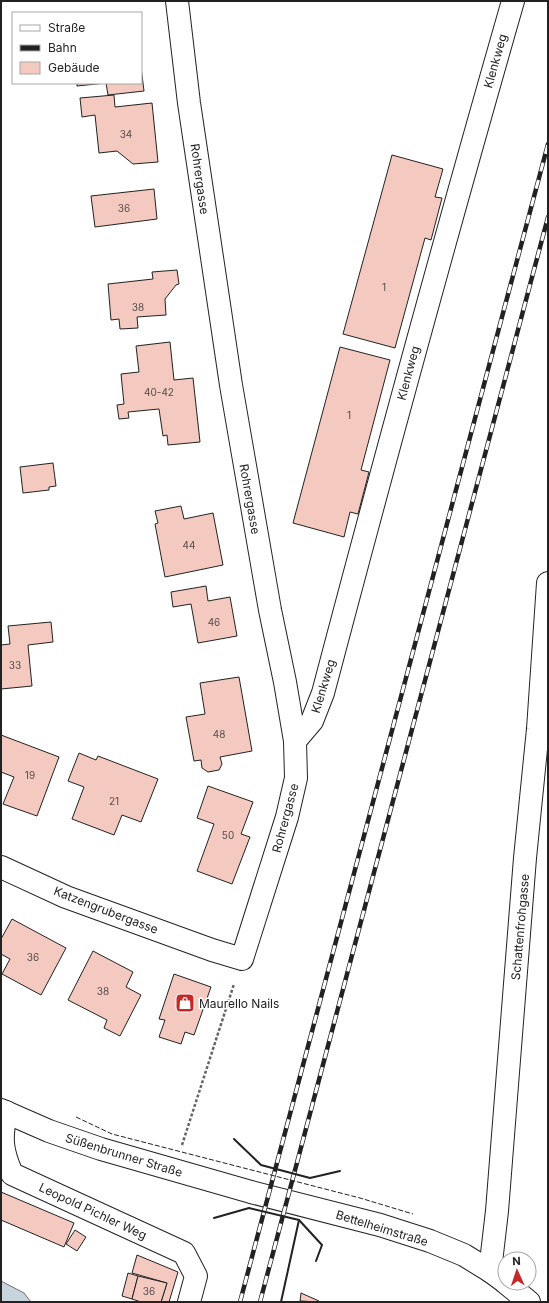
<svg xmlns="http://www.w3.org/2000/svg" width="549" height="1303" viewBox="0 0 549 1303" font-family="Inter,sans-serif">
  <rect width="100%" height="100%" fill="#fff"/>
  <path fill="#c7d3dd" stroke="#6f6f6f" d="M1 1281 24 1293 31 1302H1Z"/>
  <g fill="#f3c9c0" stroke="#222">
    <path d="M141 67 144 91 108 95 106 83 77 86V83H141Z"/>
    <path d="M114 95 115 107 152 103 158 162 133 164 117 151 99 153 95 115 82 117 80 98Z"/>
    <path d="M392 155 443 169 435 197 442 198 431 240 425 238 395 348 343 334Z"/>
    <path d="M154 189 157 219 95 227 91 196Z"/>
    <path d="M177 270 179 284 176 285 165 299 166 315 137 317 138 328 120 329 119 319 111 320 108 284 153 279 152 272Z"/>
    <path d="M170 342 174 380 193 378 200 442 168 445 167 435 163 436 159 409 128 412 129 418 119 419 117 405 124 404 121 374 139 372 136 346Z"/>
    <path d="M340 347 390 360 361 470 369 472 358 514 350 512 344 537 293 523Z"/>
    <path d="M53 463 56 486 49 487V490L23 493 20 467Z"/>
    <path d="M181 506 184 519 213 513 223 565 165 577 155 524 158 523 155 511Z"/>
    <path d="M206 586 208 601 230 597 237 636 198 643 191 604 173 607 171 592Z"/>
    <path d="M51 622 53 642 28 645 32 686 1 689V645L10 644 8 626Z"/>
    <path d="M239 677 252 751 220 757 222 764 219 770 208 772 202 768 201 760 194 761 186 717 205 714 200 683Z"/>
    <path d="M1 735 59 757 37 816 3 804 14 777 1 772Z"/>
    <path d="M79 753 96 760 98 756 158 779 141 822 122 815 114 835 72 819 84 787 68 781Z"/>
    <path d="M208 786 253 802 241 834 250 837 232 884 197 871 214 824 197 818Z"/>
    <path d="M12 919 66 948 41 995 2 974 10 959 1 954V939Z"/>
    <path d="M93 951 133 972 126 987 141 995 120 1036 104 1028 107 1020 68 1000Z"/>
    <path d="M174 974 211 987 194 1035 185 1032 181 1044 159 1037 165 1020 159 1019Z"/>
    <path d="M1 1192 74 1223 64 1247 1 1220Z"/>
    <path d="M75 1230 86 1237 77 1251 66 1244Z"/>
    <path d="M137 1255 178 1272 169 1302H161L167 1283 132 1273Z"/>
    <path d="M128 1273 138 1276 132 1299 122 1296Z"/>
    <path d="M138 1276 167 1283 161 1302H141L132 1299Z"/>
    <path d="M301 1293 319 1301V1302L300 1301Z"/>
  </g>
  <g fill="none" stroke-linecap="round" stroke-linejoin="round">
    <g stroke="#222" stroke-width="24">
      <g id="street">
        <path d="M295 741 312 721 323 693C384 462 447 231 513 1"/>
        <path d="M1 867 66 897 212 950 242 959 287 817 296 778 295 741 285 682 270 610 231 385 189 103 177 1"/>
        <path d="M6 1112C1 1138 1 1149 12 1174L184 1253 196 1276 189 1302"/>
      </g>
    </g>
    <g stroke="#222" stroke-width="24">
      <g id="secondary">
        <path d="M1 1110 49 1131 101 1149 251 1192 380 1225 430 1241 464 1255 490 1271 505 1282"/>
        <path d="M490 1271 497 1211 525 858 538 729 548 583"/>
        <path d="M506 1283 529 1302"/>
      </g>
    </g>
    <path stroke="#646464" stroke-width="2.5" stroke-dasharray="3 2" stroke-linecap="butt" d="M182 1145 234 984"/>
    <use href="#street" stroke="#fff" stroke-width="22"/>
    <use href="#secondary" stroke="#fff" stroke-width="22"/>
    <g stroke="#222" stroke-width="4.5">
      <g id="rail">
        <path d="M240 1302 548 144"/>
        <path d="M260 1302 548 217"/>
      </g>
    </g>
    <use href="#rail" stroke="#fff" stroke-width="3" stroke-dasharray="9" stroke-linecap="butt"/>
    <path stroke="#222" stroke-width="1" stroke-dasharray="5 2" stroke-linecap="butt" d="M76 1117 112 1134 360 1198 413 1214"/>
    <g stroke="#222" stroke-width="2">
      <path d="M234 1139 261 1165 310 1178 340 1171"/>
      <path d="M214 1218 249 1208 299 1220 322 1245 316 1261"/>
      <path d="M281 1302 299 1220"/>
    </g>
  </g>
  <defs>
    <g id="shop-square" transform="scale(1)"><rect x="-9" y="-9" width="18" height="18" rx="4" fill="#c62828" stroke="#fff"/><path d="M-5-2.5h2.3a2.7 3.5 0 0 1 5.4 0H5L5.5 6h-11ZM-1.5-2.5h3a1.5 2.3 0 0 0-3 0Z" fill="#fff"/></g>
  </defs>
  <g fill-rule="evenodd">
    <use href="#shop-square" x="185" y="1003"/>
  </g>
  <g text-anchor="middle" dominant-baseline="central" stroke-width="3" stroke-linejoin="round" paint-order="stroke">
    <g font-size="10" fill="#564c4a">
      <text x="126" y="134">34</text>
      <text x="124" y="208">36</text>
      <text x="384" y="287">1</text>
      <text x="138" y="307">38</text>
      <text x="159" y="392">40-42</text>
      <text x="349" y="415">1</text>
      <text x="189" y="545">44</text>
      <text x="214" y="622">46</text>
      <text x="15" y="665">33</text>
      <text x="219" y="734">48</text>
      <text x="30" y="775">19</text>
      <text x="114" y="801">21</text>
      <text x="228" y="835">50</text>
      <text x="33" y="957">36</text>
      <text x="103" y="991">38</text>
      <text x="149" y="1291">36</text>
    </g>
    <g font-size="12" fill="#222" stroke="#fff">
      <text transform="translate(495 61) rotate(-74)">Klenkweg</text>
      <text transform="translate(200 179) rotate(82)">Rohrergasse</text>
      <text transform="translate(408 373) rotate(-75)">Klenkweg</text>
      <text transform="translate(250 499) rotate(80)">Rohrergasse</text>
      <text transform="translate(323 686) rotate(-73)">Klenkweg</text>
      <text transform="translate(285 818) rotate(-75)">Rohrergasse</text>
      <text transform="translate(106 910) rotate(21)">Katzengrubergasse</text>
      <text transform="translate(520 927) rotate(-85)">Schattenfrohgasse</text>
      <text transform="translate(124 1155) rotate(17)">Süßenbrunner Straße</text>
      <text transform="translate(93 1211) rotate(25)">Leopold Pichler Weg</text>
      <text transform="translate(382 1228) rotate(17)">Bettelheimstraße</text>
    </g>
    <g font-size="12" fill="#222" stroke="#fff" text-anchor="start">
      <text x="199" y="1003">Maurello Nails</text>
    </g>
  </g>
  <rect width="549" height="1303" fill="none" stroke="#222222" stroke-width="4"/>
  <rect x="12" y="12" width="130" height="72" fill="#ffffff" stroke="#a7a7a7"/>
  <rect x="20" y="25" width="20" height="6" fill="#ffffff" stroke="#a7a7a7"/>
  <text x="48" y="32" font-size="12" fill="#222222">Straße</text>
  <rect x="20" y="45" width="20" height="6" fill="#222222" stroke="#a7a7a7"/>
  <text x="48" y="52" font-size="12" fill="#222222">Bahn</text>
  <rect x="20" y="62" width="20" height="12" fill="#f3c9c0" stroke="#a7a7a7"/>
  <text x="48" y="72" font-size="12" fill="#222222">Gebäude</text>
  <g transform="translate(517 1271) rotate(357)"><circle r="19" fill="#ffffff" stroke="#a7a7a7"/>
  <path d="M0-3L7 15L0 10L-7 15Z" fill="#c62828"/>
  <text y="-6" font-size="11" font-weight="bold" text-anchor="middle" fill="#222222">N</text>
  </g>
</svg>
